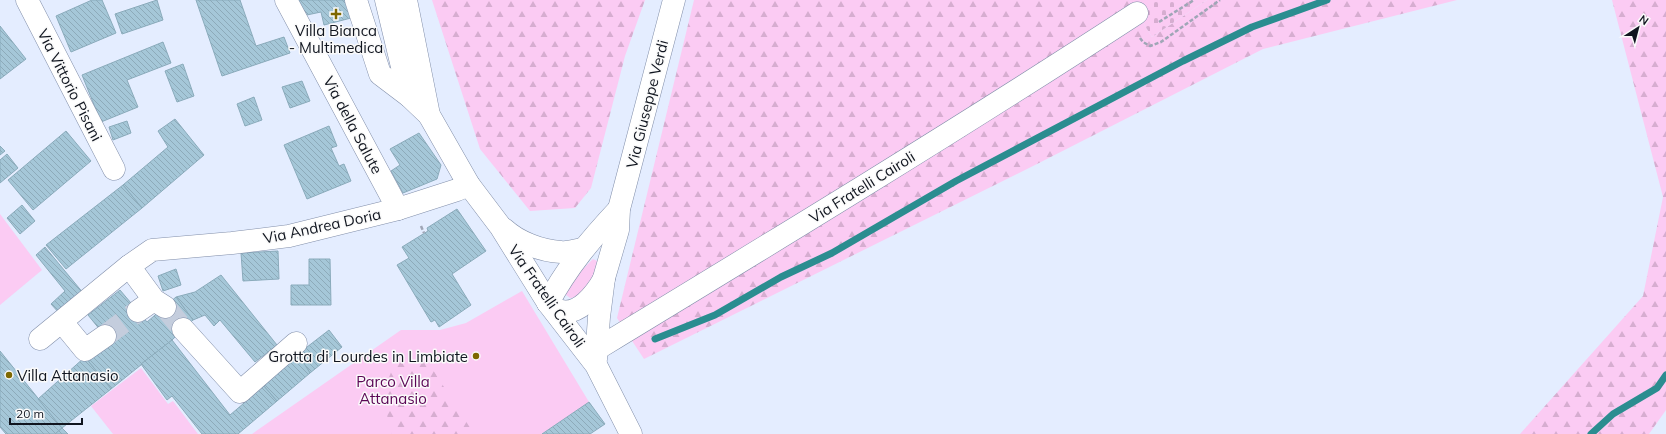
<svg xmlns="http://www.w3.org/2000/svg" width="1666" height="434" viewBox="0 0 1666 434" font-family="Mulish,sans-serif">
  <defs>
    <pattern id="forest-firs" width="22" height="20" patternUnits="userSpaceOnUse"><rect width="22" height="20" fill="#fbcbf3"/><path d="M5 1l3.5 6h-7zM16 11l3.5 6h-7z" fill="#d6add0"/></pattern>
    <pattern id="cemetery-stones" width="16" height="16" patternUnits="userSpaceOnUse"><rect width="16" height="16" fill="#fbcbf3"/><path d="M2 7V4a2 2 0 0 1 4 0v3zM10 15v-3a2 2 0 0 1 4 0v3z" fill="#d6add0"/></pattern>
    <pattern id="building-back-hatch" width="6" height="6" patternUnits="userSpaceOnUse"><rect width="6" height="6" fill="#a5c7d8"/><path d="M-1 5l2 2M0 0l6 6M5-1l2 2" fill="none" stroke="#8daab9"/></pattern>
  </defs>
  <rect width="100%" height="100%" fill="#e4edff"/>
  <g fill="#fbcbf3">
    <path d="M0 214 42 270 0 305Z"/>
    <path d="M593 259 597 261C595 279 590 296 570 298L565 294 582 270Z"/>
    <path d="M522 291 589 402 542 434H252L401 330H440L466 323Z"/>
    <path d="M141 368 168 404 173 401 198 434H113L91 406Z"/>
  </g>
  <g fill="url(#forest-firs)">
    <path d="M432 0H645L625 56 591 188 575 208 530 211 480 149Z"/>
    <path d="M694 0H1129L1152 37 1207 0H1457L1263 49 1037 164 644 359 617 318Z"/>
    <path d="M1612 0H1666V410L1649 434H1520L1643 296 1663 197Z"/>
    <path d="M428 362 474 434H392L388 422 384 389 395 363Z"/>
  </g>
  <path fill="url(#cemetery-stones)" d="M1129 0H1207L1152 37Z"/>
  <g fill="none" stroke-linecap="round" stroke-linejoin="round">
    <g stroke="#2b8d90" stroke-width="7">
      <path d="M655 339 715 315 781 277 832 253 956 181 1183 61 1252 27 1327 0"/>
      <path d="M1591 434 1613 414 1657 388 1666 375"/>
    </g>
  </g>
  <g fill="url(#building-back-hatch)" stroke="#8aabbb">
    <path d="M92 0H102L116 33 71 52 56 16Z"/>
    <path d="M157 0 163 20 122 34 115 14Z"/>
    <path d="M196 0H240L256 46 284 37 290 53 222 76Z"/>
    <path d="M298 0H346L351 18 324 25 321 12 302 16Z"/>
    <path d="M0 26 26 59 0 79Z"/>
    <path d="M163 42 171 63 127 80 138 107 101 122 82 75Z"/>
    <path d="M183 64 194 96 177 102 165 71Z"/>
    <path d="M302 81 310 101 290 108 282 87Z"/>
    <path d="M254 97 262 120 245 126 237 104Z"/>
    <path d="M175 119 204 155 142 208 123 185 168 147 158 131Z"/>
    <path d="M127 121 131 133 113 140 109 127Z"/>
    <path d="M329 126 337 146 331 148 339 166 344 164 351 181 307 199 284 145Z"/>
    <path d="M66 131 91 161 33 210 8 180Z"/>
    <path d="M419 133 441 165 437 179 403 193 391 171 400 165 390 149Z"/>
    <path d="M0 146 5 151 0 155Z"/>
    <path d="M7 154 18 168 0 183V160Z"/>
    <path d="M123 185 142 208 66 269 46 245Z"/>
    <path d="M22 205 35 221 20 234 7 218Z"/>
    <path d="M457 209 486 251 452 274 471 305 439 327 435 320 431 322 397 265 409 258 402 247 428 231 427 228Z"/>
    <path d="M45 247 84 294 60 314 51 304 65 291 36 255Z"/>
    <path d="M278 251 279 279 243 281 241 253Z"/>
    <path d="M309 259H330L331 305H291V285H309Z"/>
    <path d="M176 269 181 285 163 291 158 276Z"/>
    <path d="M221 275 277 345 255 362 220 320 214 326 205 315 193 320 176 297 195 292Z"/>
    <path d="M120 290 147 322 176 297 193 320 172 340 111 389 85 357 105 336 88 315Z"/>
    <path d="M329 330 342 347 310 373 298 354Z"/>
    <path d="M172 340 230 415 264 386 277 401 238 434H202L172 396 167 400 141 364Z"/>
    <path d="M0 351 62 428 55 434H6L0 427Z"/>
    <path d="M298 354 310 373 277 401 264 386Z"/>
    <path d="M85 357 111 389 62 428 38 399Z"/>
    <path d="M589 402 605 424 590 434H542Z"/>
    <path d="M62 428 68 434H55Z"/>
  </g>
  <g fill="none" stroke-linecap="round" stroke-linejoin="round">
    <g stroke="#c4cddd" stroke-width="22" stroke-dasharray="22 11" stroke-linecap="butt">
      <path d="M165 307 183 329"/>
      <path d="M105 336 138 311"/>
    </g>
    <g stroke="#828faa" stroke-width="23">
      <g id="minor">
        <path d="M27 0 114 169"/>
        <path d="M286 0 398 209"/>
        <path d="M356 0 380 74 409 96"/>
        <path d="M386 0 409 96 429 115"/>
        <path d="M406 0 429 115 469 185 500 226 548 303 596 365 631 434"/>
        <path d="M504 229C518 242 541 251 561 252 567 253 576 250 582 249"/>
        <path d="M129 266 154 300 165 307"/>
        <path d="M548 303C568 266 591 239 619 209"/>
        <path d="M548 303C551 305 555 309 558 310 578 318 596 293 604 279"/>
        <path d="M138 311 154 300"/>
        <path d="M62 322 85 350 105 336"/>
        <path d="M183 329 240 392 296 343"/>
        <path d="M40 339 129 266 152 250 232 243 289 236 398 209 457 190 469 185"/>
        <path d="M597 349C778 239 959 129 1137 13"/>
        <path d="M596 359 599 317 604 278 618 230 619 209 674 0"/>
      </g>
    </g>
    <g stroke="#9fa6b6" stroke-width="2.5" stroke-dasharray="4 2" stroke-linecap="butt">
      <path d="M1159 22 1194 0"/>
      <path d="M1140 38 1143 42 1150 46 1161 42 1220 0"/>
      <path d="M421 226 424 233"/>
    </g>
    <use href="#minor" stroke="#fff" stroke-width="22"/>
  </g>
  <g fill="#7e6800" stroke="#fafafa" stroke-width="1.5">
    <path d="M334 8h4v4h4v4h-4v4h-4v-4h-4v-4h4z"/>
    <circle cx="476" cy="356" r="4"/>
    <circle cx="9" cy="375" r="4"/>
  </g>
  <g text-anchor="middle" dominant-baseline="central" stroke-width="3" stroke-linejoin="round" paint-order="stroke">
    <g font-size="15" fill="#10151f" stroke="#fafafa">
      <text x="336" y="30">Villa Bianca<tspan x="336" dy="17">- Multimedica</tspan></text>
      <text x="468" y="356" text-anchor="end">Grotta di Lourdes in Limbiate</text>
      <text x="17" y="375" text-anchor="start">Villa Attanasio</text>
    </g>
    <g font-size="15" fill="#10151f" stroke="#fafafa">
      <text transform="translate(70 85) rotate(63)">Via Vittorio Pisani</text>
      <text transform="translate(647 104) rotate(-76)">Via Giuseppe Verdi</text>
      <text transform="translate(353 125) rotate(62)">Via della Salute</text>
      <text transform="translate(862 187) rotate(-32)">Via Fratelli Cairoli</text>
      <text transform="translate(322 226) rotate(-12)">Via Andrea Doria</text>
      <text transform="translate(547 296) rotate(55)">Via Fratelli Cairoli</text>
    </g>
    <g font-size="15" fill="#5b0555" stroke="#fafafa">
      <text x="393" y="381">Parco Villa<tspan x="393" dy="17">Attanasio</tspan></text>
    </g>
  </g>
  <g transform="translate(1638 28) rotate(36)" stroke="#fafafa" stroke-width="3" paint-order="stroke">
  <path d="M0-3L7 15L0 10L-7 15Z" fill="#10151f"/>
  <text y="-6" font-size="11" font-weight="bold" text-anchor="middle" fill="#10151f">N</text>
  </g>
  <path d="M10 418v6h72v-6" fill="none" stroke="#10151f" stroke-width="2"/>
  <text x="16" y="418" font-size="12" fill="#10151f" stroke="#fafafa" stroke-width="3" paint-order="stroke">20 m</text>
</svg>
